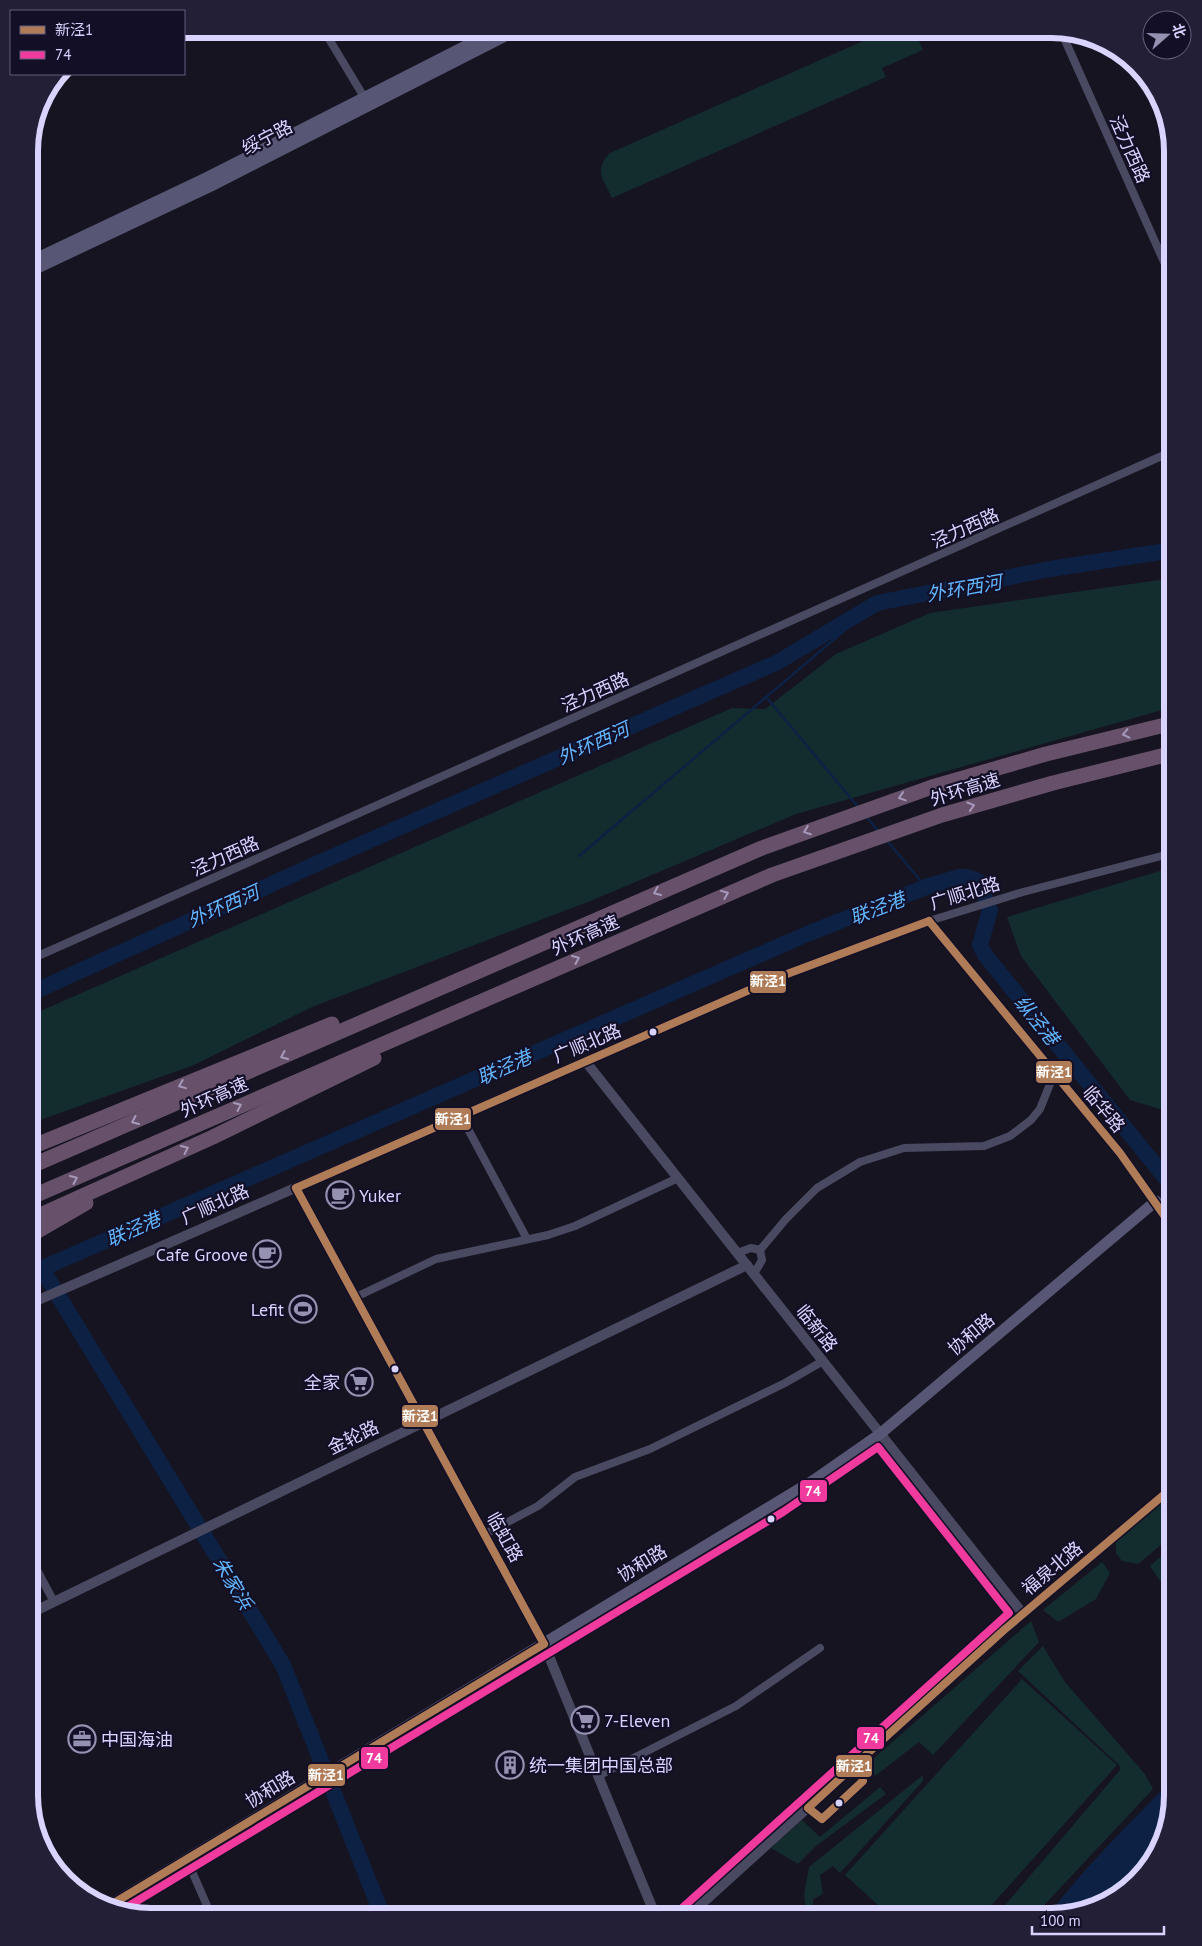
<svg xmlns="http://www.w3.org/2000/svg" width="1202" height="1946" viewBox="0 0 1202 1946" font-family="'PT Sans','Noto Sans SC',sans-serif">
  <rect width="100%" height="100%" fill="#161421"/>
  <g fill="#132c2d">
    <path d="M890 29H913L923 50 882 68 886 77 612 198C603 178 593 171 610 153Z"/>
    <path d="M1173 578V707L796 814 593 900 312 1007 194 1065 29 1124V1016L732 708 765 709 836 654 930 613Z"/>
    <path d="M1173 867V1113L1130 1100 1021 956 1007 917Z"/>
    <path d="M1173 1493V1538L1168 1539 1138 1564 1122 1561 1116 1553V1542Z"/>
    <path d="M1173 1546V1600L1150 1566Z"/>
    <path d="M1102 1562 1110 1573 1096 1599 1058 1622 1043 1610Z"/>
    <path d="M1031 1621 1039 1642 933 1755 919 1742 875 1776 867 1764Z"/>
    <path d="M1043 1646 1065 1682 1144 1773 1153 1789 1033 1917H995L1120 1770V1766L1018 1671Z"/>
    <path d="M1022 1679 1117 1765 981 1917H891L845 1875Z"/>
    <path d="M923 1775V1781L840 1873 833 1866 820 1875 823 1894 813 1899V1905L806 1909 804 1895 809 1867Z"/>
    <path d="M880 1787 886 1794 816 1846 798 1864 771 1848 802 1820 820 1837Z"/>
  </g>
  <path fill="#0d2144" d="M1173 1779V1796L1153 1863 1106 1905 1047 1917C1084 1867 1129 1824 1173 1779Z"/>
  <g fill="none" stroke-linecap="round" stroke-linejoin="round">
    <g stroke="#0d2144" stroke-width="2.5">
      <path d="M767 698 859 808"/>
      <path d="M866 816 878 831"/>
      <path d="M887 841 926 887"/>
      <path d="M579 856 877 603"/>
    </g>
    <g stroke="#0d2144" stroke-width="16">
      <path d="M29 994 325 860 778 662 877 603 1050 569 1173 550"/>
      <path d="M42 1269 283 1665 383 1917"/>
      <path d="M29 1274 807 934 926 887 959 877H967L978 881 990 910 980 945 985 955 1173 1187"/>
    </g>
    <g stroke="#4a4962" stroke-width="8">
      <path d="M323 29 364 97"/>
      <path d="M1060 29 1173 282"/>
      <path d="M929 921 1023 892 1173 853"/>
      <path d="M29 960 1173 451"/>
      <path d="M461 1116 527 1239"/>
      <path d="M760 1250 786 1219 817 1188 860 1162 904 1148 984 1146 1010 1136 1031 1120 1040 1109 1054 1074"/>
      <path d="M737 1253 751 1248 760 1250 762 1260 754 1274"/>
      <path d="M356 1297 436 1259 548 1235 575 1226 678 1178"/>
      <path d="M485 1534 538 1506 575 1477 650 1449 785 1383 823 1361"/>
      <path d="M29 1555 54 1602"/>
      <path d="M598 1776 736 1706 820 1648"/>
      <path d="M187 1860 212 1917"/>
    </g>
    <g stroke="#4a4962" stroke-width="10">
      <path d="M586 1062 1023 1614"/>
      <path d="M296 1188 544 1644 656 1917"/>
      <path d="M29 1304 779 977 929 921 1120 1153 1173 1228"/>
      <path d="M29 1614 747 1265"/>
      <path d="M687 1917 1004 1630 1173 1487"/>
    </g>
    <g stroke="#575674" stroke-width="11">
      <path d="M29 262 206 178 499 29"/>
      <path d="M29 272 211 186 519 29"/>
      <path d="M109 1906 814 1480 880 1434 1156 1201"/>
    </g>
    <g stroke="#67516a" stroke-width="15">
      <path d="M29 1148 332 1024"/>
      <path d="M29 1167 762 848 932 787 1046 754 1173 723"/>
      <path d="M29 1198 772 875 942 815 1053 783 1173 753"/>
      <path d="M29 1220 213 1137 374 1058"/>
      <path d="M29 1236 86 1203"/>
    </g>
    <g stroke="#130f26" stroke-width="11">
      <g id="bus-1">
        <path d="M929 921 1120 1153 1173 1228"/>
        <path d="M296 1188 779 977 929 921"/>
        <path d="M296 1188 544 1644"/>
        <path d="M858 1762 863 1781 822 1819 808 1808Z"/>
        <path d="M858 1762 1004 1630 1173 1487"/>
        <path d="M109 1906 544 1644"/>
      </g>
    </g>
    <g stroke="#130f26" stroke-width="11">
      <path id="bus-2" d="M122 1910 783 1512 878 1447 1009 1613 680 1910"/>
    </g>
    <use href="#bus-1" stroke="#b07c57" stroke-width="8"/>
    <use href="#bus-2" stroke="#f13a9d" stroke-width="8"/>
  </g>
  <defs><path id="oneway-chevron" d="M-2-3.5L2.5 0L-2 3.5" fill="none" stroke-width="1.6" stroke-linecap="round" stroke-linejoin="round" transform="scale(1.25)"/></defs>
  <g stroke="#a699bc">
    <use href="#oneway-chevron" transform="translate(1126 734) rotate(167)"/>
    <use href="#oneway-chevron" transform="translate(902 797) rotate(162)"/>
    <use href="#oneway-chevron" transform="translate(971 806) rotate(-17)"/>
    <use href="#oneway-chevron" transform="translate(807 831) rotate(159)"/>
    <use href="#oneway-chevron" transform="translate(657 892) rotate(156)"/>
    <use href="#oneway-chevron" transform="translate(725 894) rotate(-22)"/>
    <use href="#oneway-chevron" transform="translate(576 959) rotate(-24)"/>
    <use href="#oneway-chevron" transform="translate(284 1056) rotate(156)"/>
    <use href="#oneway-chevron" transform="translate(182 1085) rotate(158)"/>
    <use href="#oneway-chevron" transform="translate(238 1106) rotate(-24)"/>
    <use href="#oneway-chevron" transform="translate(135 1121) rotate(156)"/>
    <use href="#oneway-chevron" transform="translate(185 1149) rotate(-24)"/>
    <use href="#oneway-chevron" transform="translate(74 1179) rotate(-24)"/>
  </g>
  <defs>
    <g id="cafe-ring" transform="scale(1.4375)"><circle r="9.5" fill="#130f26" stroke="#9591b1" stroke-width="1.5"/><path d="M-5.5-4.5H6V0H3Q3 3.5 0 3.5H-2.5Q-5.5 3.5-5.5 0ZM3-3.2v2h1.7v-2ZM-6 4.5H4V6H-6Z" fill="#9591b1"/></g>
    <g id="stadium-ring" transform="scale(1.4375)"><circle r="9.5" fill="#130f26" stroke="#9591b1" stroke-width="1.5"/><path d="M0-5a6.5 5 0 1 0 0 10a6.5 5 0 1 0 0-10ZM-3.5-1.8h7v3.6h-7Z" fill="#9591b1"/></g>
    <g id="supermarket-ring" transform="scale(1.4375)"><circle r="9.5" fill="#130f26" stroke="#9591b1" stroke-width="1.5"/><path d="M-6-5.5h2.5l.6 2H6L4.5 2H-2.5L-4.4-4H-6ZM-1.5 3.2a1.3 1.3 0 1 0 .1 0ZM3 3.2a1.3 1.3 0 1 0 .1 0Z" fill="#9591b1"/></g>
    <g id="office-ring" transform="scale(1.4375)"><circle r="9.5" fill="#130f26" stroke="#9591b1" stroke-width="1.5"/><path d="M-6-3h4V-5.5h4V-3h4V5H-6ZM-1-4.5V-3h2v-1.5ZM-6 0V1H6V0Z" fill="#9591b1"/></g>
    <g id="building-ring" transform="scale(1.4375)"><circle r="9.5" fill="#130f26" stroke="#9591b1" stroke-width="1.5"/><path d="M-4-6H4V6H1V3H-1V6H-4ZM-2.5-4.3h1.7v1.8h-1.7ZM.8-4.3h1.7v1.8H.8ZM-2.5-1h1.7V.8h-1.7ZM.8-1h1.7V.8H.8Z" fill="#9591b1"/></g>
  </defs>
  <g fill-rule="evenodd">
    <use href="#cafe-ring" x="340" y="1195"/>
    <use href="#cafe-ring" x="267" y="1254"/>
    <use href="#stadium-ring" x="303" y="1309"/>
    <use href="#supermarket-ring" x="359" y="1382"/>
    <use href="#supermarket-ring" x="585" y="1720"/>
    <use href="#office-ring" x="82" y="1739"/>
    <use href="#building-ring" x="510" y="1765"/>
  </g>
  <g fill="#d9d4ff" stroke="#130f26" stroke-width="2">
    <circle cx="653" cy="1032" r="4.5"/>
    <circle cx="395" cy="1369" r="4.5"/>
    <circle cx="771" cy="1519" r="4.5"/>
    <circle cx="839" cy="1803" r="4.5"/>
  </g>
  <g text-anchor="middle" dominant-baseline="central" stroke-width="4.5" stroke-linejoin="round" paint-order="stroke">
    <g font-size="18" fill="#d9d4ff" stroke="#130f26">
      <text transform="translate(267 137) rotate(-27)">绥宁路</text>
      <text transform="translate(1130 149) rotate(66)">泾力西路</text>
      <text transform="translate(965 528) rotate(-24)">泾力西路</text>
      <text transform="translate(595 692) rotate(-24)">泾力西路</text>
      <text transform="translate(965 789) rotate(-17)">外环高速</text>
      <text transform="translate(225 856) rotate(-24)">泾力西路</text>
      <text transform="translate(965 893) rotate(-17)">广顺北路</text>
      <text transform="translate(585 935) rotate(-24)">外环高速</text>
      <text transform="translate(587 1043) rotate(-23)">广顺北路</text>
      <text transform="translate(214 1097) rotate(-24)">外环高速</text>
      <text transform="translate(1104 1109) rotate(50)">临华路</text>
      <text transform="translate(215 1204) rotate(-24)">广顺北路</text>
      <text transform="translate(817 1328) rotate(52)">临新路</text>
      <text transform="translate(971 1334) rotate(-40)">协和路</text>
      <text transform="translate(353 1437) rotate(-26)">金轮路</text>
      <text transform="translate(505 1537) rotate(61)">临虹路</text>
      <text transform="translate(642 1563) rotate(-31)">协和路</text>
      <text transform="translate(1052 1568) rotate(-40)">福泉北路</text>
      <text transform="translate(270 1789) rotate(-31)">协和路</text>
    </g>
    <g font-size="18" fill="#d9d4ff" stroke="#130f26" text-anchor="start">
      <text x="359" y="1195">Yuker</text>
      <text x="248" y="1254" text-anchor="end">Cafe Groove</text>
      <text x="284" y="1309" text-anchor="end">Lefit</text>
      <text x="340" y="1382" text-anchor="end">全家</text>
      <text x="604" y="1720">7-Eleven</text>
      <text x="101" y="1739">中国海油</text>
      <text x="529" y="1765">统一集团中国总部</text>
    </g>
    <g font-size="19" font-style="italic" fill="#62b6ff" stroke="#130f26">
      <text transform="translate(964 588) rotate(-10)">外环西河</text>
      <text transform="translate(593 743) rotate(-24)">外环西河</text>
      <text transform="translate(223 906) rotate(-24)">外环西河</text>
      <text transform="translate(877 908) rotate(-21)">联泾港</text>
      <text transform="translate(1037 1020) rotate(51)">纵泾港</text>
      <text transform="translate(504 1067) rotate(-24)">联泾港</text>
      <text transform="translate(133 1229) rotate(-24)">联泾港</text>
      <text transform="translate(233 1583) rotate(59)">朱家浜</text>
    </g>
  </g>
  <path d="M0 0H1202V1946H0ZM151 38H1051A113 113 0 0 1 1164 151V1795A113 113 0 0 1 1051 1908H151A113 113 0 0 1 38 1795V151A113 113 0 0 1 151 38Z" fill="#231f37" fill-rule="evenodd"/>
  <path fill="none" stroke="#d9d4ff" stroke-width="6" d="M151 38H1051A113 113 0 0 1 1164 151V1795A113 113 0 0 1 1051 1908H151A113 113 0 0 1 38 1795V151A113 113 0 0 1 151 38Z"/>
  <g stroke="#130f26" stroke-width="2">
    <rect x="749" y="970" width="38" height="24" rx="5" fill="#b07c57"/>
    <rect x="1035" y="1060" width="38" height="24" rx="5" fill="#b07c57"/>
    <rect x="434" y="1107" width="38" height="24" rx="5" fill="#b07c57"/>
    <rect x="401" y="1404" width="38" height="24" rx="5" fill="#b07c57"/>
    <rect x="799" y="1479" width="29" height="24" rx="5" fill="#f13a9d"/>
    <rect x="856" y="1726" width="29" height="24" rx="5" fill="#f13a9d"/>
    <rect x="360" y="1746" width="29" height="24" rx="5" fill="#f13a9d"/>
    <rect x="835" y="1754" width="38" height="24" rx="5" fill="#b07c57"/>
    <rect x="307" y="1763" width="39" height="24" rx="5" fill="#b07c57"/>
  </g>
  <g font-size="14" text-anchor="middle" font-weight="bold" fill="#fff">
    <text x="768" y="986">新泾1</text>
    <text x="1054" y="1077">新泾1</text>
    <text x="453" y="1124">新泾1</text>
    <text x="420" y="1421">新泾1</text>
    <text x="813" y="1496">74</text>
    <text x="871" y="1743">74</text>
    <text x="374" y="1763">74</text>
    <text x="854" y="1771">新泾1</text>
    <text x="326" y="1780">新泾1</text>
  </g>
  <rect x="10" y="10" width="175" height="65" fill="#130f26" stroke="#625e7d"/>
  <rect x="20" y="26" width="25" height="8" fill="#b07c57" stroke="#625e7d"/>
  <text x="55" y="35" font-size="15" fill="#d9d4ff">新泾1</text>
  <rect x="20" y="51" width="25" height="8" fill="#f13a9d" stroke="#625e7d"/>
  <text x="55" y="60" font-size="15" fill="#d9d4ff">74</text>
  <g transform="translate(1167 35) rotate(70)"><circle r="24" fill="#130f26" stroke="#625e7d"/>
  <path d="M0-4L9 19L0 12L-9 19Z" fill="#9591b1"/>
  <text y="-8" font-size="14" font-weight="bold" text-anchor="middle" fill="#d9d4ff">北</text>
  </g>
  <path d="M1032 1926v8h132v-8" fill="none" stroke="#d9d4ff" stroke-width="2.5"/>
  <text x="1040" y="1926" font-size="15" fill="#d9d4ff" stroke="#130f26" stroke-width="4" paint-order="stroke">100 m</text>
</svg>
